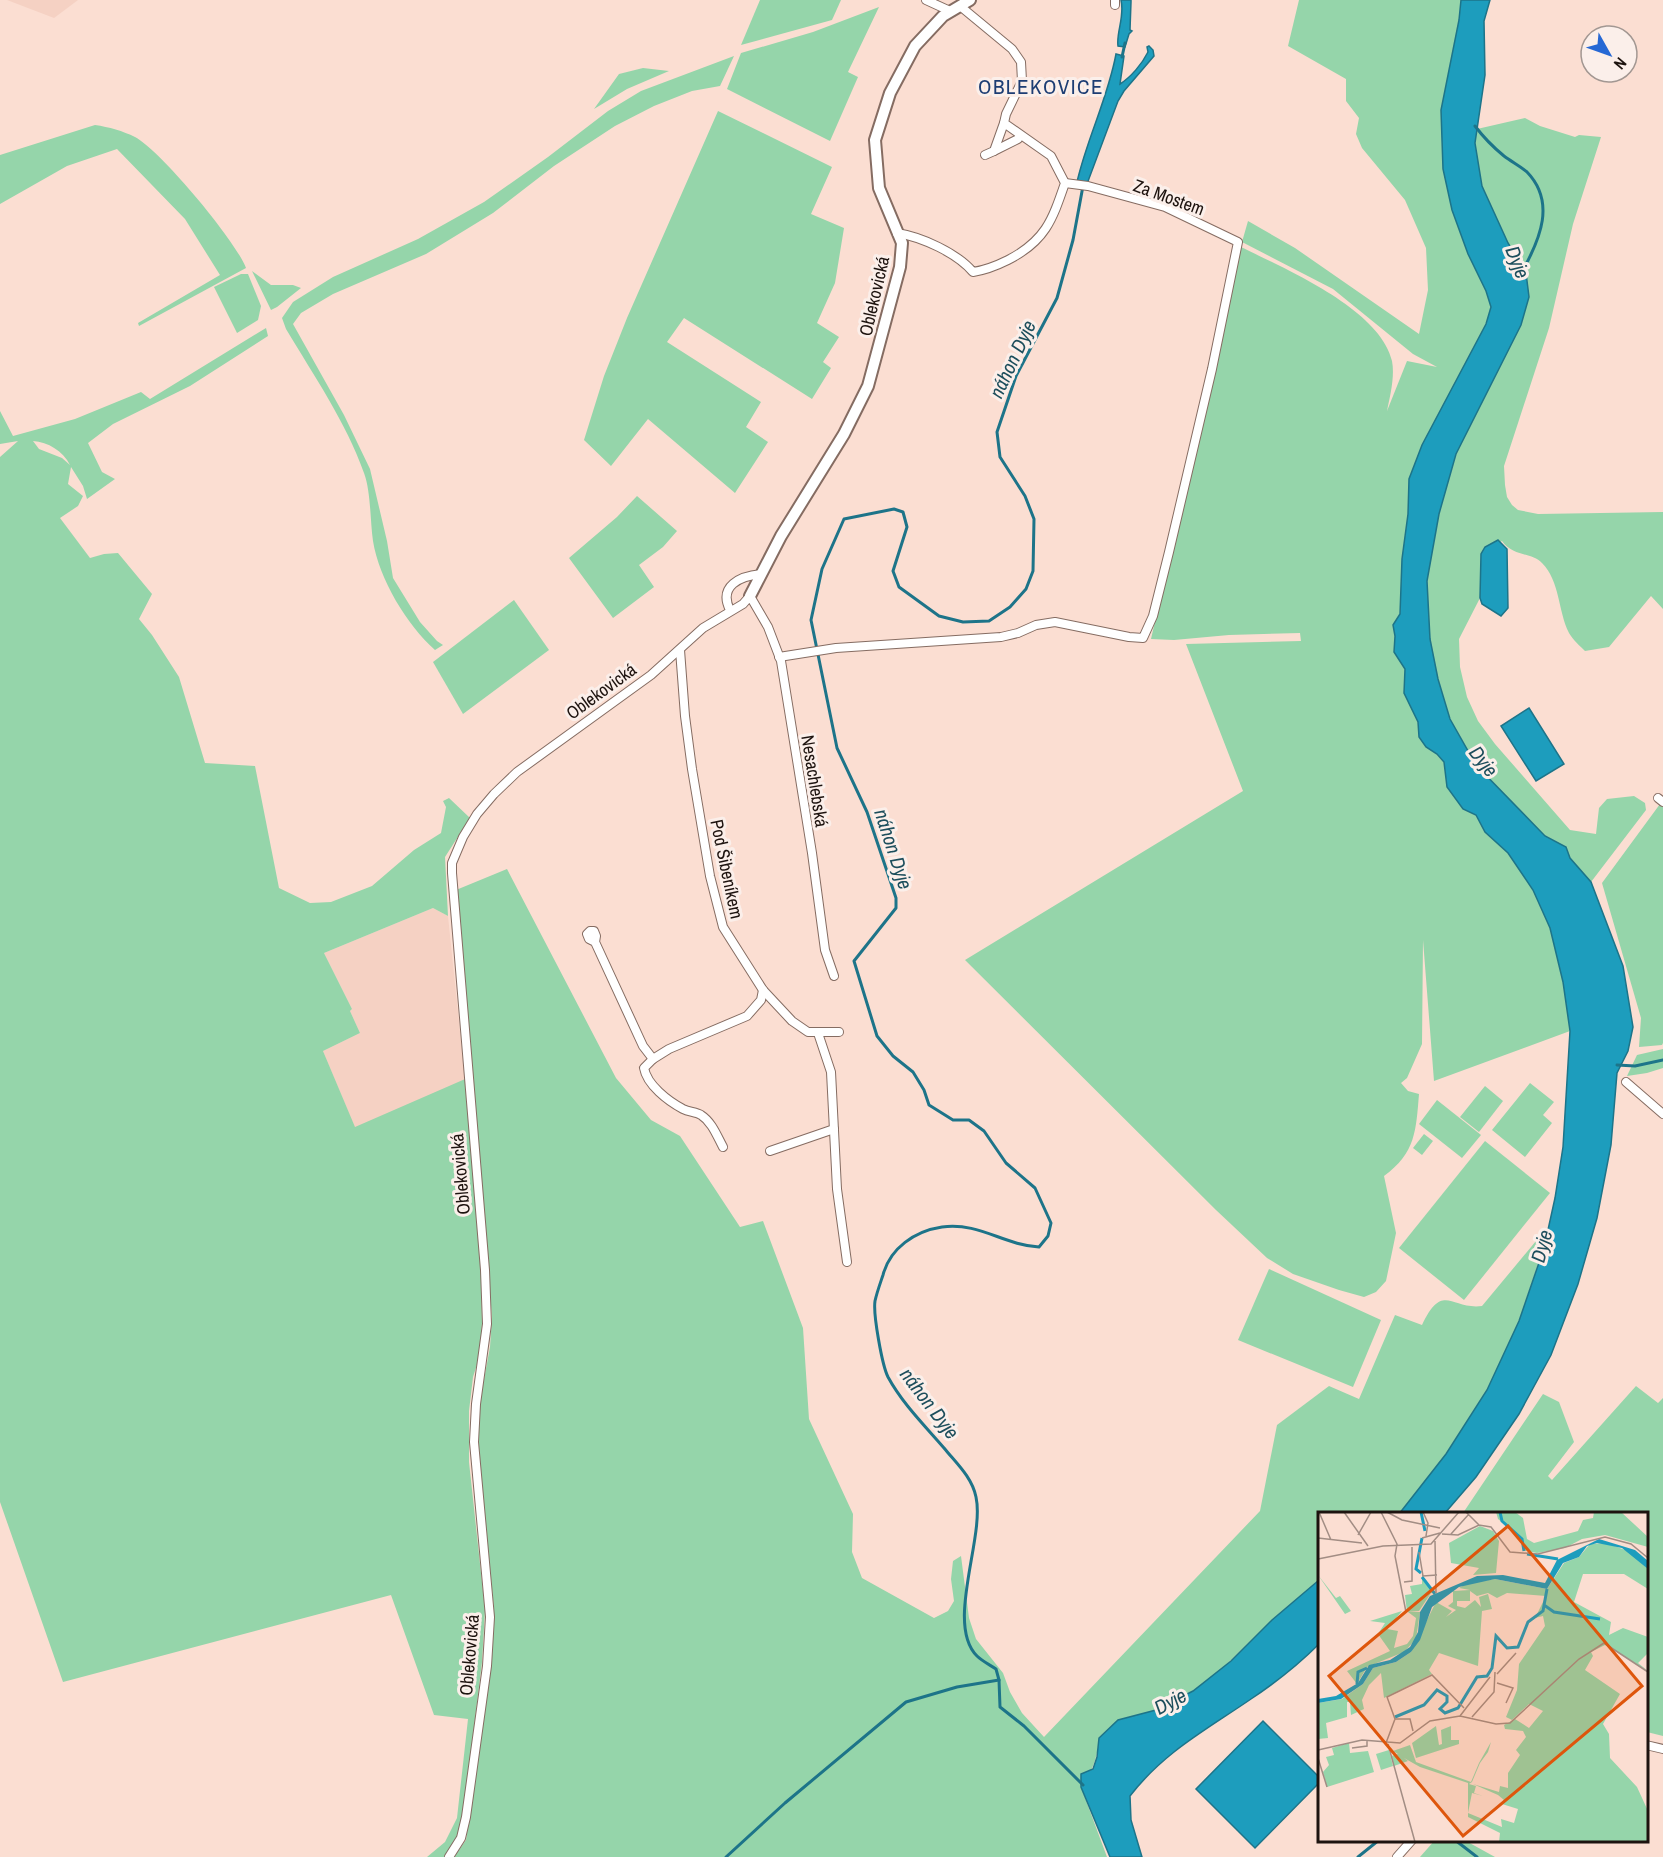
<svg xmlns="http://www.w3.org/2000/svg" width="1663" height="1857" viewBox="0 0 1663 1857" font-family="'Archivo Narrow',sans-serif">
  <rect width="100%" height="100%" fill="#fbded2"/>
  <g fill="#f5d1c3">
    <path d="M7 0H78L54 18Z"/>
    <path d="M433 908 448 916 465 1080 355 1128 323 1051 360 1033 350 1011 352 1009 324 953Z"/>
  </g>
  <g fill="#95d5aa" fill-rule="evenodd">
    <path d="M760 0H841L832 20 741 45Z"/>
    <path d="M1299 0H1461L1443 169 1452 210 1468 254 1486 291 1491 307 1486 324 1452 389 1409 479 1408 514 1402 559 1400 614 1393 625 1395 636 1394 652 1405 669 1404 693 1418 722 1419 737 1426 747 1437 754 1444 762 1447 787 1463 809 1476 815 1485 832 1508 853 1533 890 1550 928 1563 982 1570 1031 1434 1081 1423 940 1422 1044 1407 1078 1401 1083 1408 1091 1419 1094C1416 1130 1416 1153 1384 1176L1396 1233 1386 1281 1376 1292 1364 1297 1339 1290 1293 1274 1267 1258 1216 1210 965 960 1243 791 1186 644 1301 641 1300 633 1229 635 1174 640 1151 639 1241 247C1285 269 1380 309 1392 361 1395 377 1390 396 1387 411L1407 361 1437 367 1413 354 1333 289 1242 242 1248 221 1295 248 1419 334 1428 290 1426 248 1405 200 1362 148 1356 134 1359 118 1346 101V79L1288 46Z"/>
    <path d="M879 7 848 72 858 77 830 141 727 89 741 53 813 32Z"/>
    <path d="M734 56 720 86 692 91 654 106 615 126 554 166 493 213 426 254 333 294 301 313 293 324 344 415 370 469 387 541 393 578 420 622 437 641 443 645 435 650C407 625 379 579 373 541 370 520 371 492 364 473 346 422 314 376 286 329L282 318 293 302 333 277 418 239 484 202 548 157 608 111 641 91Z"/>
    <path d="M643 68 669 71 627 89 594 109 619 74Z"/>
    <path d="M718 111 832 167 811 214 844 228 835 283 817 323 839 337 823 362 831 368 812 399 684 318 667 342 761 402 746 427 768 442 735 493 648 419 611 466 584 440 604 376 627 318Z"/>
    <path d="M1525 118 1540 126 1575 137 1579 135 1601 137 1573 224 1549 328 1504 466 1505 485 1507 497 1512 505 1518 510 1538 514 1663 512V609L1651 596 1609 647 1585 651C1580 646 1573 640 1569 633 1558 611 1560 581 1542 563 1532 552 1513 557 1502 541L1481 554 1480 598 1459 639 1460 667 1467 697 1478 721 1495 744 1570 830 1596 834 1599 808 1607 799 1634 796 1645 803 1646 810 1591 882 1570 858 1566 847 1545 836 1476 765 1450 719 1438 679 1430 639 1427 581 1439 514 1456 453 1521 325 1526 273 1508 243 1482 186 1475 143 1477 129Z"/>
    <path d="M95 125C109 127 123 131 135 137 161 151 236 241 246 268L139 326 138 323 220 275 185 219 117 149 67 166 0 204V155Z"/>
    <path d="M252 271 271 285H293L301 288 277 307 271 310Z"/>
    <path d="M241 274H248L261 306 258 320 237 333 214 287Z"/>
    <path d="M266 328 268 336 190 386 113 424 88 443 102 472 115 479 87 499 83 486 71 467 68 484 83 496 78 506 60 518 90 558 104 554 118 553 152 594 139 619 152 635 179 677 205 763 255 766 279 888 310 903 331 902 372 886 414 850 441 833 446 807 443 801 449 798 470 818 445 857 448 916 433 908 324 953 352 1009 350 1011 360 1033 323 1051 355 1127 472 1076 456 890 507 869 616 1078 651 1120 680 1136 740 1227 763 1221 803 1328 809 1419 853 1514 852 1552 862 1578 934 1618 948 1611 954 1601 951 1579 953 1561 961 1556 969 1618 976 1639 1003 1673 1010 1692 1022 1713 1044 1737 1260 1511 1277 1425 1329 1386 1359 1399 1395 1315 1422 1325C1443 1281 1451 1310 1482 1306L1536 1241 1540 1258 1519 1321 1487 1390 1446 1454 1403 1510 1399 1514H1320L1319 1580 1272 1620 1225 1666 1193 1691 1156 1710 1118 1720 1099 1738C1097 1760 1093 1769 1081 1787L1107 1857H454L466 1840 492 1656 494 1609 479 1459 478 1412 490 1347 492 1317 480 1170 473 1173 481 1272 482 1323 480 1355 473 1377 469 1411V1462L485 1610 482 1662 463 1817 457 1842 446 1857H427L445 1842 457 1818 468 1719 434 1715 391 1595 63 1682 0 1502V457L18 441 0 444V411L13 436 75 419 141 392 150 399ZM33 441C48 442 63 451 70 465L62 458 39 449Z"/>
    <path d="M637 496 677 531 663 547 639 565 654 587 613 618 569 558 617 517Z"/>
    <path d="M514 600 549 650 463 714 433 662Z"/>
    <path d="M1660 804 1663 806V1043L1662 1045 1639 1047 1641 1018 1602 883Z"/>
    <path d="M1663 1049V1068L1647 1073 1627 1076 1637 1055Z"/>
    <path d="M1530 1083 1554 1102 1543 1115 1552 1123 1525 1157 1492 1130Z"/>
    <path d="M1485 1086 1503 1101 1479 1132 1460 1117Z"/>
    <path d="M1437 1100 1481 1135 1462 1158 1419 1124Z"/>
    <path d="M1424 1134 1433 1141 1422 1155 1413 1148Z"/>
    <path d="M1485 1141 1550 1193 1464 1300 1399 1248Z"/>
    <path d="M1269 1269 1381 1320 1353 1387 1238 1340Z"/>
    <path d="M1636 1386 1658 1403 1663 1398V1736L1647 1732 1646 1514 1463 1513 1543 1394 1559 1402 1574 1442 1548 1476 1552 1480Z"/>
    <path d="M1435 1840 1466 1841 1495 1857H1420Z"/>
  </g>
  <g fill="#1d9dbd" stroke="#1d7489" stroke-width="1.5">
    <path d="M1121 0H1131V2L1130 30 1132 31 1129 34 1125 47 1118 46C1116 32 1125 17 1121 0Z"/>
    <path d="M1461 0H1490L1484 21 1485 75 1475 143 1482 186 1508 243 1526 273 1529 297 1521 325 1456 454 1439 514 1427 581 1430 639 1438 679 1450 719 1476 765 1545 836 1566 847 1570 858 1591 882 1623 966 1633 1027 1628 1051 1617 1073 1611 1145 1597 1218 1578 1284 1551 1355 1519 1414 1476 1477 1445 1513 1399 1514 1446 1454 1487 1390 1519 1321 1544 1248 1555 1198 1563 1147 1570 1031 1563 982 1550 928 1533 890 1508 853 1485 832 1476 815 1463 809 1447 787 1444 762 1437 754 1426 747 1419 737 1418 722 1404 693 1405 669 1394 652 1395 636 1393 625 1400 614 1402 559 1408 514 1409 479 1422 445 1486 324 1491 307 1486 291 1468 254 1452 210 1443 169 1441 110 1459 20Z"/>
    <path d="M1149 46 1153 50 1154 56 1124 91 1118 101 1087 184 1077 182C1087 138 1108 98 1116 54L1124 56 1120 84C1131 77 1142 64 1148 52L1147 47Z"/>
    <path d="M1498 540 1507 549 1508 608 1501 616 1482 604 1480 598 1481 554 1485 547Z"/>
    <path d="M1529 708 1564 764 1536 781 1501 726Z"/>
    <path d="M1319 1580V1644C1299 1664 1275 1683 1251 1699 1206 1730 1164 1752 1130 1796L1131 1820 1142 1857H1110L1081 1787V1774L1093 1769 1097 1757 1099 1738 1118 1720 1156 1710 1193 1691 1231 1661 1272 1620Z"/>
    <path d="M1263 1721 1319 1777V1783L1255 1848 1196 1789Z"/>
  </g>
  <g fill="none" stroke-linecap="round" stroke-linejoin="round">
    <g stroke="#1d7489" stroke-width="3">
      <path d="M1122 57 1125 43"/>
      <path d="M1475 126C1484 138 1493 147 1504 156 1512 162 1520 166 1527 172 1556 202 1540 239 1523 270"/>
      <path d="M1083 186 1073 240 1057 298 1016 376 997 432 1000 457 1025 496 1034 519 1033 571 1026 589 1010 607 989 621 963 622 939 616 899 587 893 571 907 527 903 512 894 509 844 519 822 569 811 620 837 748 867 812 896 898V908L854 961 877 1036 893 1056 913 1072 924 1090 929 1105 953 1120H969L984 1131 1006 1163 1035 1188 1051 1223 1048 1236 1039 1247C1003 1245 980 1222 942 1227 915 1231 890 1248 883 1275 880 1284 877 1292 875 1301 873 1314 882 1365 888 1377 902 1403 925 1426 944 1448 956 1463 972 1477 976 1497 985 1538 945 1624 977 1656 982 1661 990 1665 996 1669L999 1680 1000 1707 1024 1726 1083 1785"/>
      <path d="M1617 1065 1635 1066 1663 1060"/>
      <path d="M1455 1840 1477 1857"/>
      <path d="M726 1857 785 1803 906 1702 957 1687 999 1680"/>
      <path d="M1358 1857 1379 1840"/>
    </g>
    <g stroke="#856c62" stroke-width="10">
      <g id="minor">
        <path d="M926 0 950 11"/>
        <path d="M1115 0V5"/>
        <path d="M994 151 1018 139 1020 135"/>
        <path d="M985 155 994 151 1004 123"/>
        <path d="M897 233C922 237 957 253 973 272 986 270 996 266 1008 260 1045 241 1052 221 1065 183L1051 156 1004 123 1006 114 1022 81 1021 62 1012 49 960 6"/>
        <path d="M730 610C718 586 740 576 761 574"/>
        <path d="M680 650 685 716 692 769 710 876 723 927 763 990 792 1021 808 1032H839"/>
        <path d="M779 657 836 648 1001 637 1018 633 1036 625 1055 622 1129 637 1143 638 1153 616 1169 552 1212 369 1238 242 1165 207 1088 186 1065 183"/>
        <path d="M1658 798 1663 802"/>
        <path d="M595 942 589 939 587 934 590 931H594L596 936 595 942 643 1046 653 1059 669 1049 747 1016 761 1000 763 990"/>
        <path d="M818 1033 831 1072 837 1189 847 1262"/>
        <path d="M653 1059 644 1068C647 1085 668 1101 683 1109 689 1112 696 1112 701 1115 712 1122 717 1136 723 1147"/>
        <path d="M1626 1082 1663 1114"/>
        <path d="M770 1151 834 1129"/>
        <path d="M1646 1745 1663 1749"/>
        <path d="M449 1857 461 1838 466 1817 487 1666 490 1617 474 1442 476 1404 487 1324 485 1270 452 873V863L463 837 477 814 494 794 517 772 651 675 703 628 743 604 750 596 768 627 781 661 812 853 825 950 834 976"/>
        <path d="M1397 1857 1412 1840"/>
      </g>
    </g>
    <g stroke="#856c62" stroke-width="14">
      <path id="tertiary" d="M750 596 781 536 844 434 868 386 900 267 902 243 879 188 875 140 890 93 915 46 943 16 970 0"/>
    </g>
    <use href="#minor" stroke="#fff" stroke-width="8"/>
    <use href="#tertiary" stroke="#fff" stroke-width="10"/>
  </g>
  <g text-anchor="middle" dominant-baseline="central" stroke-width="6" stroke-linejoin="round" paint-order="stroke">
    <g font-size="18" fill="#1d130f" stroke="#fbefea">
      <text transform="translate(1169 197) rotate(20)">Za Mostem</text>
      <text transform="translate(874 296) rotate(-77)">Oblekovická</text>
      <text transform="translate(601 691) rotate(-36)">Oblekovická</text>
      <text transform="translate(815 781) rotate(81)">Nesachlebská</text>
      <text transform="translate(727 869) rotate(78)">Pod Šibeníkem</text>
      <text transform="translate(460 1174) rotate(-95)">Oblekovická</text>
      <text transform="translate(469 1655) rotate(-85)">Oblekovická</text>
    </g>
    <g font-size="20" font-style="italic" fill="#1d4e5c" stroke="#fbefea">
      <text transform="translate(1518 262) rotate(68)">Dyje</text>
      <text transform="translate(1012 359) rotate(-65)">náhon Dyje</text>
      <text transform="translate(1484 761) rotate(52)">Dyje</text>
      <text transform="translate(894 849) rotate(72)">náhon Dyje</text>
      <text transform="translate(1541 1246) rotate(-75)">Dyje</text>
      <text transform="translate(930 1403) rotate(53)">náhon Dyje</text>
      <text transform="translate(1170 1701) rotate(-28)">Dyje</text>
    </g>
    <g font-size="21" letter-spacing="1.5" fill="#1d3d73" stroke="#fbefea">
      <text x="1041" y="86">OBLEKOVICE</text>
    </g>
  </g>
  <g transform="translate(1318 1512)">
    <rect width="330" height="330" fill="#fbded2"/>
    <path d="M178 0H197L205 6 209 27 216 31 260 19 265 8 275 6 276 0H303L330 25V35L287 23 264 27 247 36 219 41 205 38 203 25 180 7ZM162 14 175 19 181 29 178 61 155 63 161 56 133 51 131 31ZM289 31 312 40 330 57V77L306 62H265L256 90 293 110 291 123 305 116 330 125V141L320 151 330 159 287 133 273 140 275 144 267 158 302 182 285 212 291 222 292 246 319 275 330 299V330H181L182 321 150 305V271L102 255 86 246 90 249 76 254 73 244 80 242 75 239 92 233 98 250 153 270 161 251 173 230 170 240 162 251 154 270 151 272 158 274 156 281 165 284 154 281 150 301 184 315 183 307 196 311 200 297 184 292 186 288 180 283 155 272 181 280 182 274 190 276V261L202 243 198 238 208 225 205 219 187 217 186 213 197 207 211 216 225 199 211 192 194 208 188 205 199 178 201 152 227 114 225 104 217 106 228 84 189 81 179 86 170 81 159 84 152 79V89H139V94L147 96 157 88 163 95 161 85 170 82 174 97 164 99 160 154 121 141 111 158 114 162 66 186 63 161 51 173 44 188 46 197 33 203 32 190H29V205L8 211 10 226 0 227V191L24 187 45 172 55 156 78 150 93 140 118 90 134 99 128 105 138 98 130 94 135 90V79L152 78 141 76 150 71 177 67 229 77 246 51 261 45 272 32ZM104 60 107 71 118 81H113L101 99 89 100 87 83 94 82 92 74 104 72ZM0 63 18 86 22 84 33 99 27 102ZM84 99 69 117 80 119 76 136 89 132 95 124 98 106 90 100H102L98 127 86 140 49 155 39 172 29 159 72 139 60 122 67 111 52 109ZM118 214 121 233 124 232 123 218 133 214V228H141V232L98 246 94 231ZM31 231 32 241 50 239 56 260 9 275 5 260 11 253 8 245 16 243 14 236ZM71 238 75 254 63 258 58 242Z" fill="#95d5aa"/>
    <path d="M281 27 317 38 330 49V57L304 36 279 31 269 34 261 45 245 51 229 77 177 67 141 75 114 95 102 128 93 140 78 150 55 156 45 172 23 187 0 191V187L18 184 40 171 51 153 72 148 92 135 100 120 102 100 112 84 159 64 185 63 227 71 239 48Z" fill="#1d9dbd"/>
    <path fill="none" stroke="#1d9dbd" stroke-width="3" d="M103 0 107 19M182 0 184 9 204 27 206 39M209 42 240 47M103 61 98 57 104 26M104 65 117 82M226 93 236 100 282 107M39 172 40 160 49 156M77 205 106 193 119 178 129 184V190L122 197 127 201 140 196 159 165 169 164 174 156 178 124 189 136 200 135 210 110 225 99 229 77"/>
    <path fill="none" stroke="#a28d84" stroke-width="1.5" d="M1 0 13 28M26 0 50 34M63 0 79 32 77 44 88 100M69 0 84 8 122 16M105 0 110 11 108 24M148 0 161 13M124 22 140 23 161 13 173 15 192 40 220 42 287 25 313 32 330 46M133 22 151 2M40 23 53 0M0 26 44 31M104 26 122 21M117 29 118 81M101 40 105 64 119 63M0 47 65 34 113 32 141 0M86 70 94 69V35M179 162 198 141M179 171 195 176 188 191M142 204 172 165M154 205 176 180 177 160M77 207 69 185 114 163 146 196M77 207H92L95 219M68 231 77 207M70 232 97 330M34 236 49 234V228M0 238 44 228 82 231 112 209 142 204 178 212 192 211 261 147 286 131 330 160M0 246 9 275"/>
    <path fill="#de560c" fill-opacity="0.15" stroke="#de560c" stroke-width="3" d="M190 14 324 174 145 324 11 164Z"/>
    <rect width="330" height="330" fill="none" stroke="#1d130f" stroke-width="3"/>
  </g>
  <g transform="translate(1609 54) rotate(130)"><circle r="28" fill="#fbefea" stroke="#a29792" stroke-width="1.5"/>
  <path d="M0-4.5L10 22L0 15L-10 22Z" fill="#2668d4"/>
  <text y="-9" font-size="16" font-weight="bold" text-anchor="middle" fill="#1d130f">N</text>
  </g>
</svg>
